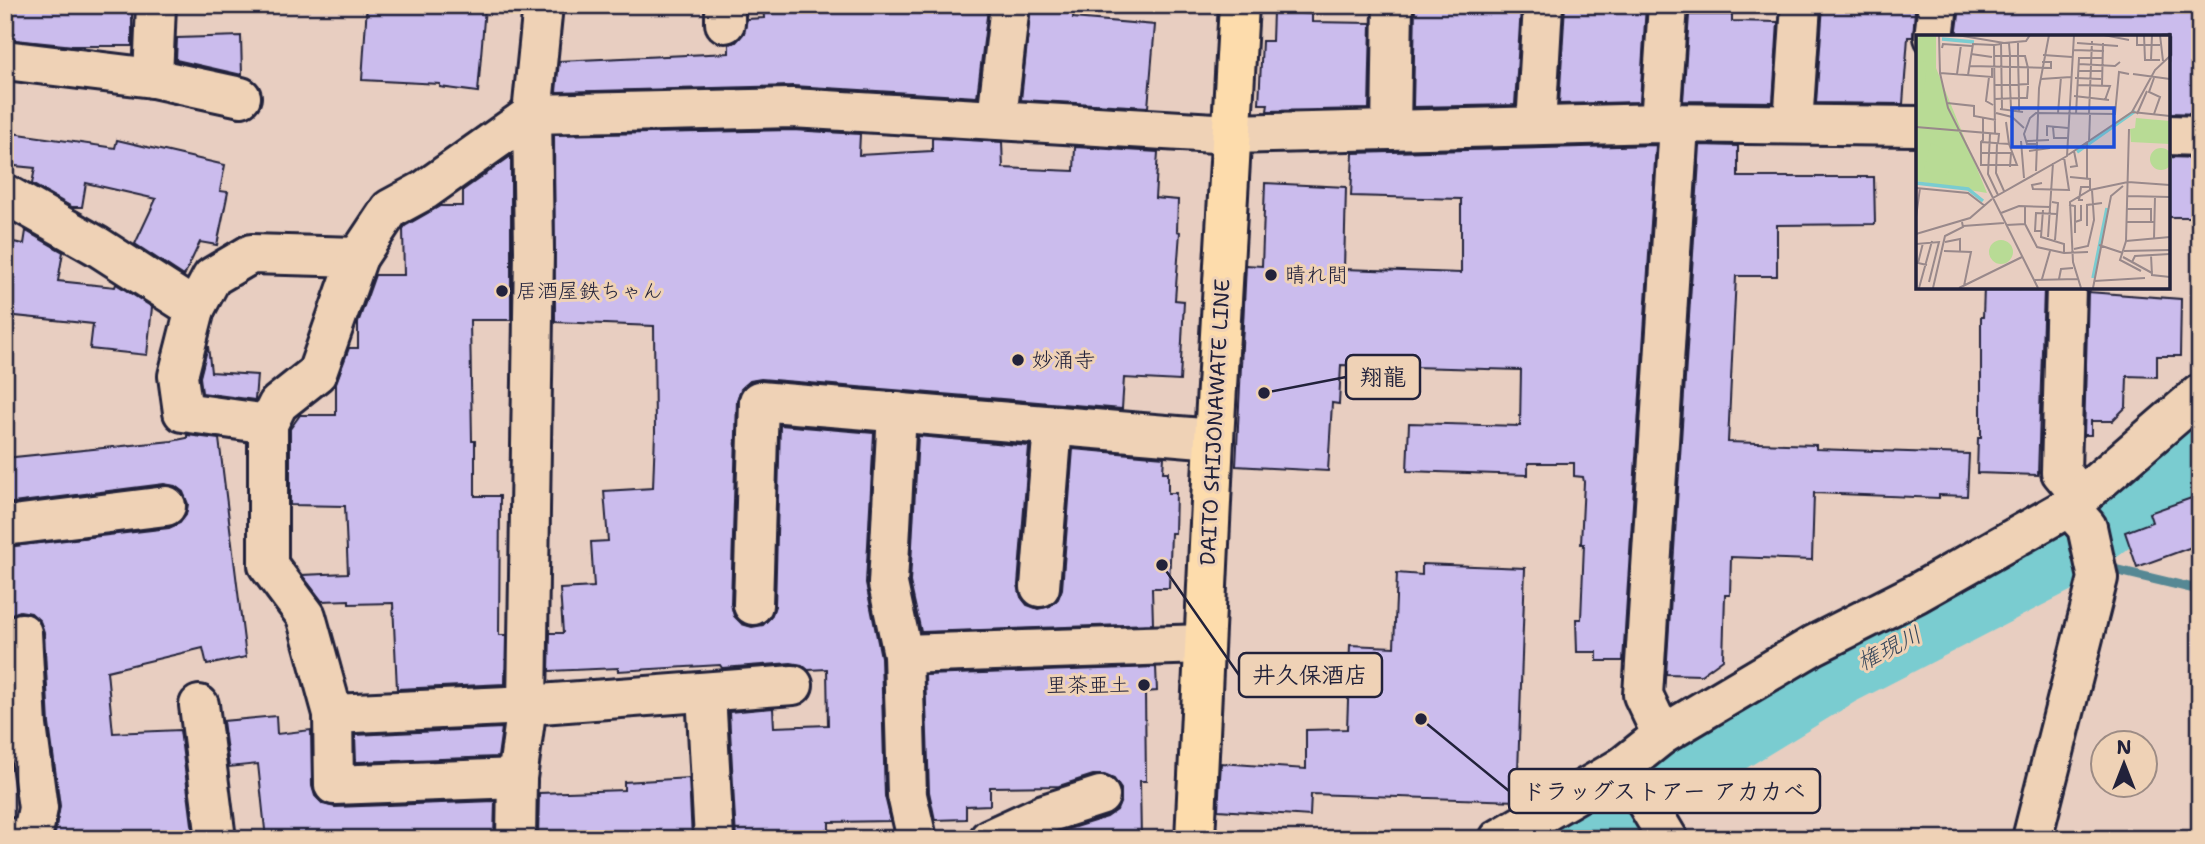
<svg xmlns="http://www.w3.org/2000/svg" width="2205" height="844" viewBox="0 0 2205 844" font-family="'Shantell Sans','Klee One',sans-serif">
  <rect width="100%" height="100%" fill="#e8cec1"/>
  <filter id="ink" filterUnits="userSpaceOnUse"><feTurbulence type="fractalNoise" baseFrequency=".0143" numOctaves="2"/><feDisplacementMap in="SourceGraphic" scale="14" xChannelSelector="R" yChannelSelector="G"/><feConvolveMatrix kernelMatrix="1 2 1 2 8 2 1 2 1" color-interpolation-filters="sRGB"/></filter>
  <g filter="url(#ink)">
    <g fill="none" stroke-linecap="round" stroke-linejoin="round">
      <g stroke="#578894" stroke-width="10">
        <path d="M2063 558 2088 564"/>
        <path d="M2104 567 2200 590"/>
      </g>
      <path stroke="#7accd0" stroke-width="65" d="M1568 839 1840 673 2063 558 2144 495 2200 444"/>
    </g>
    <g fill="#cbbced" stroke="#22223b" stroke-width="2">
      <path d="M5 5H132V46H74L5 39Z"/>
      <path d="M367 5 485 7 478 92 440 87V84L362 80Z"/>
      <path d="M763 5H914V8H988L977 97 793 86 556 92 559 61 729 53V44L736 42 744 33 747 19 764 18Z"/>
      <path d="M1031 5H1074L1073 18 1155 25 1148 107 1021 100Z"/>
      <path d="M1415 5 1521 7 1515 105 1413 107Z"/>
      <path d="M1565 5H1646L1640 102 1559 104Z"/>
      <path d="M1823 5H1857V7L1915 10 1913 37H1908L1903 104 1816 103Z"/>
      <path d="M2065 5H2200V114L2168 113V37H1956L1960 7 2065 8Z"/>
      <path d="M1273 11 1312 14V22L1371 23 1369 109 1267 111 1268 104H1259L1262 41H1272Z"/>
      <path d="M1689 15H1732V21L1778 22 1773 102 1683 101Z"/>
      <path d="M241 36 242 75 176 60 177 38Z"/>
      <path d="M792 130 860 134 859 155 932 151V138L1002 142 1003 168 1074 171 1075 147 1158 152 1155 198 1178 200 1177 231 1180 232 1175 300 1184 301 1180 381 1124 378 1122 409 761 379 750 381 741 389 737 400 731 604 734 616 742 624 752 627 763 625 771 617 775 606 780 425 874 433 866 583 881 657 885 796 891 821 829 822V834L780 836V839H736L729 712 773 708 774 727 828 725 827 669 808 670 802 665 791 663 722 668 720 665 618 671V668L549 671 550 633H563L560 589 594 587 591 542 608 541 604 491 653 488 655 432 654 326 555 322 554 135Z"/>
      <path d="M5 132 115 148 117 140 225 165 220 191 228 192 217 245 200 242 184 276 135 244 156 199 86 183 82 207H72L32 184 35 168 5 165Z"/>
      <path d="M1656 145 1623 661H1597V652H1577L1576 619H1581L1584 544H1581L1584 482 1583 477 1574 476V463H1528V475L1407 471 1409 423 1520 426 1521 370 1341 365 1339 404 1332 403 1328 471 1236 466 1246 265 1262 266 1265 183 1346 187 1344 269 1461 273V199L1351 196 1353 153Z"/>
      <path d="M1700 145 1738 146V177H1874L1875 224 1777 225V276H1736L1728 442 1816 445V449L1969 454 1967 496 1939 495V498L1814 493 1812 560 1731 557 1730 595H1725L1723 659 1701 675 1666 674Z"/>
      <path d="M511 156V320H470L472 441H475V496H500L499 635H506L505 684 397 689 393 603 349 604V600L322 601 302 575 348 573 345 506 290 505V429L300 415H336V383L349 348H358V323L375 275H404L403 229 405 226 440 206H463V190Z"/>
      <path d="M2168 157 2200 158V217H2168Z"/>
      <path d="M26 231 63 252 58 281 115 287 116 284 152 307 147 355 90 349 93 324 6 315 13 242 24 244Z"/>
      <path d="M1984 287 2044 289 2038 475 1977 473 1978 438H1981V317H1983Z"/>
      <path d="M2088 292 2181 299 2180 356H2157V377L2127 376 2126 407 2112 421H2091V435H2084Z"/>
      <path d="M208 346 211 372 257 375 255 400 202 393 200 377Z"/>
      <path d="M187 435 219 439 246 657 207 665 203 648 107 671 113 733 180 730 193 832 118 839H54L60 806 49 724 44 632 40 621 31 613 20 611 11 614 5 620V547L169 528 180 523 186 515 188 504 183 492 175 486 164 484 5 504V458L172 441 187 438Z"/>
      <path d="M918 436 1029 446 1018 585 1021 597 1027 605 1038 609 1050 606 1058 599 1062 589 1073 449 1164 457 1163 472H1168V493H1176L1175 533H1171L1169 588H1152L1153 624 921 632 910 582Z"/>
      <path d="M2200 495V544L2137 567 2125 532 2152 522 2149 513Z"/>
      <path d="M1422 564 1525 568 1517 801 1311 794 1310 816 1218 810 1221 763 1306 769V730L1347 729 1350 645 1394 647 1397 573 1422 575Z"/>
      <path d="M1156 667 1157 691 1145 692 1146 781H1140L1141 839H1063L1062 831 1107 817 1117 810 1121 800V789L1114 779 1104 775H1093L1059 786 990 787V805L966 806V819L935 820 929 792 925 675Z"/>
      <path d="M276 716 277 734 311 730 312 786 315 796 323 804 335 807 495 801 494 839H266L258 764 229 767 223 721Z"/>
      <path d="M502 728 498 757 356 762 355 735Z"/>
      <path d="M689 778 692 839H538L539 793 624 790V782Z"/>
    </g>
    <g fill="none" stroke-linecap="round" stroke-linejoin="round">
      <g stroke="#22223b" stroke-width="44">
        <g id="minor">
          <path d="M725 23V5"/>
          <path d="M1934 37 1938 5"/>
          <path d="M5 60 153 78 241 97"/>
          <path d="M153 78 156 5"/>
          <path d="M997 118 1010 5"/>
          <path d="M1660 123 1668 5"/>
          <path d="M1793 124 1801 5"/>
          <path d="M1536 126 1543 5"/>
          <path d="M1391 130 1393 5"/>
          <path d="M2168 135 2200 136"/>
          <path d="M5 194 97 246 195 309 178 376 183 412 268 424"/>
          <path d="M2066 287 2061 472 2081 496"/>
          <path d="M195 309 212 277 251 254 358 257"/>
          <path d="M897 412 888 584 903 654 1204 644"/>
          <path d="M5 526 166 506"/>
          <path d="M1040 587 1053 426"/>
          <path d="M753 605 759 401 1214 439"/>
          <path d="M903 654 907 795 917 839"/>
          <path d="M706 693 714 839"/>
          <path d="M199 705 216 839"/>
          <path d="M333 714 527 705 793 685"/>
          <path d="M1662 735 1643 695 1679 125"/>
          <path d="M1622 767 1633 780 1668 839"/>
          <path d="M517 778 334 785 333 714 306 616 268 565V424L278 404 317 373 358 257 390 209 425 190 532 114 792 108 1232 134 1660 123 1918 126"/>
          <path d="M13 839 33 833 38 808 27 726 22 633"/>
          <path d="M516 839 517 778 527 705 534 251 532 114 543 5"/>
          <path d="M989 839 1044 814 1100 796"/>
          <path d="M1499 839 1622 767 1662 735 1814 645 1917 593 2069 507 2200 394"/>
          <path d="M2032 839 2098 578 2087 527 2069 507"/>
        </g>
      </g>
      <g stroke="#22223b" stroke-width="44">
        <path id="major" d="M1195 839 1214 439 1239 5"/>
      </g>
      <use href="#minor" stroke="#efd2b6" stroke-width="38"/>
      <use href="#major" stroke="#fddcac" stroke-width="38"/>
    </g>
  </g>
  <g fill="#22223b" stroke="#efd2b6" stroke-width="2.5">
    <circle cx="1271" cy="275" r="7"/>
    <circle cx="502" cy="291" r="7"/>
    <circle cx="1018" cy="360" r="7"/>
    <circle cx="1144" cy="685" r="7"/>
  </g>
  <g text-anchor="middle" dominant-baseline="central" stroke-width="6" stroke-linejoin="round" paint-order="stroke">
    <g font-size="21" fill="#22223b" stroke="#efd2b6" text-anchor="start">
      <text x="1285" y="275">晴れ間</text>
      <text x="516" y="291">居酒屋鉄ちゃん</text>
      <text x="1032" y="360">妙涌寺</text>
      <text x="1130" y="685" text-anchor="end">里茶亜土</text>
    </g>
    <g font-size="21" fill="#22223b" stroke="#efd2b6">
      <text transform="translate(1215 422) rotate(-87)">DAITO SHIJONAWATE LINE</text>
    </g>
    <g font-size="23" font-style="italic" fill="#344459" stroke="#efd2b6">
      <text transform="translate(1889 648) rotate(-27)">権現川</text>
    </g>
  </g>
  <g transform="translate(1916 35)">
    <rect width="254" height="254" fill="#e8cec1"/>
    <path d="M0 0H20V33L71 158 0 146ZM220 83 254 86V109L215 107 214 94 219 93Z" fill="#b8db95"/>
    <path d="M0 26 11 27 8 58 0 57ZM15 108 37 119V133L28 141H16L8 134ZM234 124a11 11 0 1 1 22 0a11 11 0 1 1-22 0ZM73 217a12 12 0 1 1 24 0a12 12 0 1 1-24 0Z" fill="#b8db95"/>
    <path fill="none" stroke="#7accd0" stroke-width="3.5" d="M26 4 58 7M161 117 219 76M0 148 52 154 67 166M177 243 191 173"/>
    <path fill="none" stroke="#99898b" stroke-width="2" d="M23 0 24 38 32 73 122 253M41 0 88 8 110 6 114 0M188 0 213 5M221 0V10H244M228 0 229 25H244M244 0 247 26M85 8 86 74M161 8 202 11M26 13 27 9 56 11M157 15 188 16M55 19 76 22M127 20 156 22M79 21H94L93 8M235 25 236 0M163 29 199 31 204 27M54 31 135 33V27H126M162 36H187M24 38 76 42V33M41 39 45 10M217 39 254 44M52 40 57 9 78 10M73 42 70 66 77 70M159 43 185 44M125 44 155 42M78 50H94V21H102L103 63H111L112 51M162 50 194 51 189 65M186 51 187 8M158 61 193 65M78 64 103 63V76M31 68 58 71V81L80 85M84 74 107 77M95 74 94 50 112 49V33L109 21H102V7M216 77 254 81M80 78 96 82 108 93M142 78 145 42M160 79 163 23H187M173 79 176 6M221 79 231 56M238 79 244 62 233 57 238 43M90 87 93 109M0 92 83 99 82 109M137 92 138 103H152M213 94 210 206 204 225 225 236M74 99 72 139 82 160M79 99 78 10 85 9M131 101V91L152 93M105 106 108 143M111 106 133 105M65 107 93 109 101 130H65V107L67 105V83M173 107 174 79M81 108 80 138 88 156M120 109H111L108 99 114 83 120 78 199 79 203 37 213 39M113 116 134 113M65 118H95L94 132M152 120 216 77 239 35 254 21M154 132 161 131 158 116M120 136 123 53 133 0M154 142 174 144V155M171 143V108M126 148 116 150 117 154 153 155 148 122M0 153 52 158 69 171M211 161 254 162M77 163 151 121 158 0M167 165H163L165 152H174M136 167 142 168 139 205M153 170 159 171V198M211 174H235V187M127 175 125 202 148 209V218M85 178 103 171 135 172M0 182 4 153M159 187 165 185V170M211 187H238M109 189 121 212 148 218 172 217M90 190 109 189V171M47 191 88 188M171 191V170L186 168M125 196H119L120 178 141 179M0 199 54 183 76 164M132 202 137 128M238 204 239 161M210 206 254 202M29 207 44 204V217M7 208 2 228 11 230M0 209 23 207 13 247M183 210 207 218M158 214 172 211 178 185 176 155M28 216 55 217 48 251M208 216 254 215M235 220 236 240 254 242M207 222 236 238M216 227 219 221 254 219M126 244 134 216M143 244 145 234 157 233M118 245 162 244M178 246 229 243M3 253 16 206M17 253 29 201 47 192 46 187M43 253 106 222M165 253 157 227 154 167 174 155 212 147 254 150M177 253 195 161 207 151"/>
    <path fill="#1d4ed8" fill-opacity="0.15" stroke="#1d4ed8" stroke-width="3.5" d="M96 73H198V112H96Z"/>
    <rect width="254" height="254" fill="none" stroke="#22223b" stroke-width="3.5"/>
  </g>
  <path fill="none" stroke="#22223b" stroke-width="2.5" d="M1264 393L1346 377M1162 565L1239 675M1421 719L1509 791"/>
  <g fill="#22223b" stroke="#efd2b6" stroke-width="2.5">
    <circle cx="1264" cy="393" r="7"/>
    <circle cx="1162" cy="565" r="7"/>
    <circle cx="1421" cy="719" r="7"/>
  </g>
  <g fill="#efd2b6" stroke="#22223b" stroke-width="2.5">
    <rect x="1346" y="355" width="74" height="44" rx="7"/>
    <rect x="1239" y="653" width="143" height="44" rx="7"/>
    <rect x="1509" y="769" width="311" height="44" rx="7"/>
  </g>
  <g font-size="23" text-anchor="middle" font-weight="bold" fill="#22223b">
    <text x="1383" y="385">翔龍</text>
    <text x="1310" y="683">井久保酒店</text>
    <text x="1664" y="799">ドラッグストアー アカカベ</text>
  </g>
  <rect width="2205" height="844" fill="none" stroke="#efd2b6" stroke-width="28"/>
  <rect x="14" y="14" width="2177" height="816" fill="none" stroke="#22223b" stroke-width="2.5" filter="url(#ink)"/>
  <g transform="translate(2124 764)"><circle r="33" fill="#efd2b6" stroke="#9d8c85" stroke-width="2"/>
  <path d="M0-5L12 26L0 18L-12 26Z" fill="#22223b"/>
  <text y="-10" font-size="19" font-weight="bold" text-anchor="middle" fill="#22223b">N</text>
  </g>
</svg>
